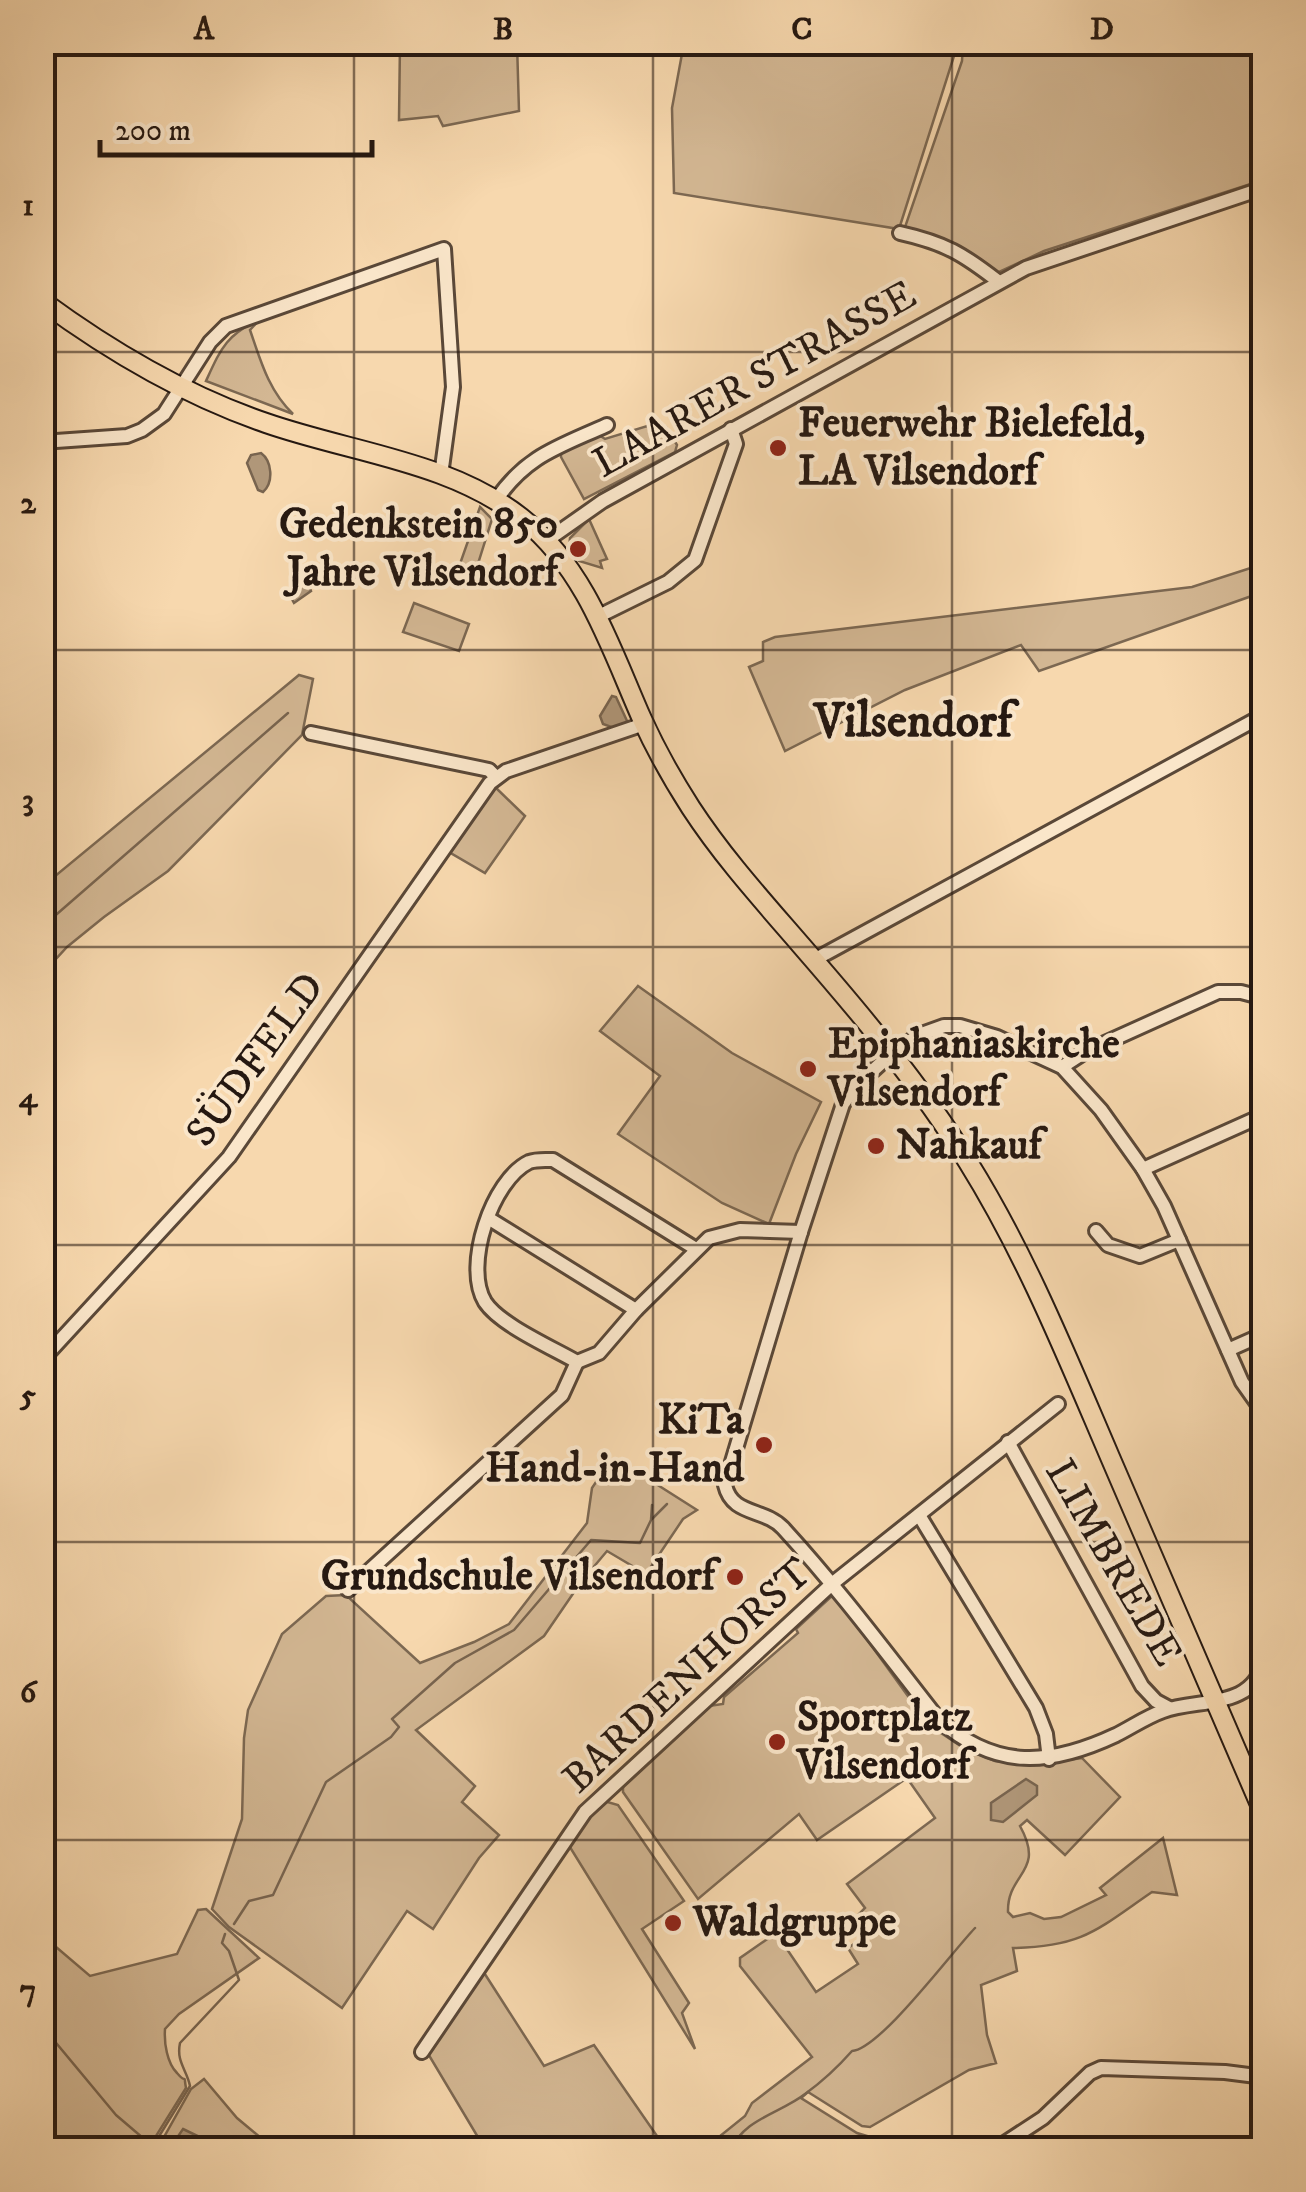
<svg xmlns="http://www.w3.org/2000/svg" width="1306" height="2192" viewBox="0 0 1306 2192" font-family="'IM FELL DW Pica',serif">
  <rect width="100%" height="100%" fill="#f7d8ae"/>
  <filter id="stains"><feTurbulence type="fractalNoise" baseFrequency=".002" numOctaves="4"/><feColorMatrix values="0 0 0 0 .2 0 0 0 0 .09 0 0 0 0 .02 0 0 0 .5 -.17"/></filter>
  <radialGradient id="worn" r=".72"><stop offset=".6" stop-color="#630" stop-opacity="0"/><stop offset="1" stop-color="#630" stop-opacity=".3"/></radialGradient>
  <g fill="#d3b793" stroke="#7c6852" stroke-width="2.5">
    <path d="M400 43H517L519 111 443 126 438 116 399 120Z"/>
    <path d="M684 43H956L954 56 899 229 674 193 672 108Z"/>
    <path d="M963 43H1263V180L1044 251 997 273 904 230 962 61Z"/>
    <path d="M262 317 250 330C261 362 269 391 293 414L206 381C222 346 226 336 262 317Z"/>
    <path d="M657 423 666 427 677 445 675 452 584 499 561 457V450L596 433 605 439Z"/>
    <path d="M480 507 492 519 476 570 455 578Z"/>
    <path d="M589 519 607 559 600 561 602 568 579 561 569 550 570 538Z"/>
    <path d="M1263 564V592L1039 671 1021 645 905 690 785 751 749 667 763 661V642L775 637 1192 587Z"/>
    <path d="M414 603 469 624 459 651 403 632Z"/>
    <path d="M299 675 313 679 302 735 168 871 104 917 67 947 43 973V886Z"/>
    <path d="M494 786 525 816 485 873 449 852Z"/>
    <path d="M638 986 732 1053 821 1102 796 1154 769 1224 722 1203 618 1134 660 1076 600 1031Z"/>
    <path d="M614 1462 623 1463 697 1510 683 1519 646 1574 607 1551 581 1582 544 1636 416 1730 475 1786 462 1802 499 1835 479 1858 433 1929 407 1911 342 2008 229 1927 212 1909 242 1819 244 1738 248 1710 282 1634 326 1596 346 1595 420 1663 474 1642 509 1624 587 1523 592 1488 604 1470Z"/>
    <path d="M834 1594 929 1725 965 1749 995 1761 1034 1765 1082 1758 1120 1797 1065 1855 1027 1820 1020 1826C1046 1873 1007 1872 1008 1912L1013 1917 1030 1913 1044 1919 1061 1917 1106 1895 1100 1888 1163 1838 1177 1895 1152 1892C1098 1929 1083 1947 1013 1948L1017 1971 981 1985 987 2035 996 2063 969 2070 870 2127 862 2126 808 2092 801 2098 857 2133 910 2149H704L745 2116 752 2103 812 2057 740 1966V1958L776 1933 816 1992 858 1964 848 1948 870 1933 857 1916 865 1908 847 1884 935 1818 907 1778 817 1840 799 1814 698 1899 623 1792V1785L709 1706 723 1704 724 1697 798 1633 796 1629Z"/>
    <path d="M604 1801 618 1805 684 1901 642 1929 689 2003 682 2013 695 2049 568 1844 584 1819Z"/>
    <path d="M206 1909 259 1958 179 2014 165 2029C164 2043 167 2063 177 2073 188 2086 183 2071 186 2088L156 2136 160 2144 191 2089 204 2079 237 2118 274 2149H43L42 1935 90 1976 177 1954 198 1910Z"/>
    <path d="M481 1968 544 2066 594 2045 666 2149H485L427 2052Z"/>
  </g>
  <g fill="#b09779" stroke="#78644f" stroke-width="2.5">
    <path d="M261 453C272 461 274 482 263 492L258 490 247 463 251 455Z"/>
    <path d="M300 578 306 579 311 591 294 603 288 592Z"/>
    <path d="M612 696 616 697 628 723 614 728 603 724 600 716Z"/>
    <path d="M1026 1779 1037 1786V1795L1003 1822 991 1820V1803Z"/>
    <path d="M183 2129 204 2139 215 2149H172L170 2148Z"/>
  </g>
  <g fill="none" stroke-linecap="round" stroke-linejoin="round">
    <g stroke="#78644f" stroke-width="2.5">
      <path d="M42 927 288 713"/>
      <path d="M652 1519 667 1504"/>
      <path d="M234 1924 249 1901 273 1895 326 1782 391 1737 399 1727 392 1719 455 1663 514 1630 591 1540 640 1543 651 1520 652 1505"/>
      <path d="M42 2026 116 2115 157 2150"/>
      <path d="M153 2146 190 2086C187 2070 176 2062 180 2043L239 1980 229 1951 222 1943 225 1934"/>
      <path d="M731 2150C743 2119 781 2113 805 2094 823 2081 837 2068 852 2051 880 2049 951 1953 975 1928"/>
    </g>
    <g stroke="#5a4838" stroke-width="18">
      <g id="minor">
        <path d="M900 233C945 243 963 254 999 282"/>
        <path d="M42 442 127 436 142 430 164 414 210 342 226 326 444 249 453 387 441 475"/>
        <path d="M496 500C527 455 559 447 607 425"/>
        <path d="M546 541 603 501 1026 268 1264 188"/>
        <path d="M597 617 668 582 695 560 736 444 731 429"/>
        <path d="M311 733 489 770 496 777"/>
        <path d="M814 960 1264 715"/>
        <path d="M1062 1067 1085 1052 1218 992H1241L1264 998"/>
        <path d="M1143 1169 1257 1118 1264 1091"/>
        <path d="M488 1218 636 1310"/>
        <path d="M1096 1231 1108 1245 1140 1256 1179 1240"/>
        <path d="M696 1249 553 1160C545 1160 537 1159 529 1162 492 1180 463 1266 485 1302 500 1325 553 1348 577 1362L599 1353 636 1310 709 1238 740 1230 801 1232"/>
        <path d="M1228 1350 1264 1334"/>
        <path d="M42 1360 229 1157 490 783 506 771 644 724"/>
        <path d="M1264 1413 1242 1382 1164 1206 1143 1169 1101 1110 1062 1067 997 1037 960 1026H944L919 1035 891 1054 855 1087 843 1104 801 1232 725 1485C732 1516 764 1508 783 1528 839 1589 888 1655 939 1720 996 1770 1050 1766 1116 1735 1132 1727 1146 1717 1163 1711 1199 1698 1254 1710 1264 1660"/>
        <path d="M1008 1442 1142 1686 1156 1701 1169 1708"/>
        <path d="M919 1515 1036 1708 1046 1734 1049 1759"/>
        <path d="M348 1590 562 1395 577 1362"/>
        <path d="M422 2052 585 1812 833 1583 1058 1404"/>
        <path d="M994 2150 1043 2118 1090 2073 1101 2068 1225 2072 1264 2077"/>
      </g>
    </g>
    <g stroke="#251811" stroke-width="22">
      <path id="major" d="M42 301C110 351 187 396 266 423 352 453 450 461 523 519 586 569 611 649 642 719 656 750 673 780 691 808 723 857 762 900 800 944 860 1013 920 1084 968 1162 1026 1255 1067 1357 1110 1457 1161 1576 1213 1695 1264 1814"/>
    </g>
    <use href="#minor" stroke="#fae6ca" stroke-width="12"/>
    <use href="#major" stroke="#f7d8ae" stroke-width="18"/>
  </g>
  <path fill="none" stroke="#251811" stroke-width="2.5" stroke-opacity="0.55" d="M354 42V2150M653 42V2150M952 42V2150M42 352H1264M42 650H1264M42 947H1264M42 1245H1264M42 1542H1264M42 1840H1264"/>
  <g fill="#8f2418" stroke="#fae6ca" stroke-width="4">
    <circle cx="778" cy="448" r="10"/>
    <circle cx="578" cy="549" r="10"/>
    <circle cx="808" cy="1069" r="10"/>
    <circle cx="876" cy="1146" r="10"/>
    <circle cx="764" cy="1445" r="10"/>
    <circle cx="735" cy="1577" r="10"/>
    <circle cx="777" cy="1742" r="10"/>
    <circle cx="673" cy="1923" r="10"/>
  </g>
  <g text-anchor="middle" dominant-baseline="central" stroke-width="8" stroke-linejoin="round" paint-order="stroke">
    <g font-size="42" fill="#251811" stroke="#fae6ca">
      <text transform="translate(755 380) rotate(-29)">LAARER STRASSE</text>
      <text transform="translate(256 1060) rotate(-54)">SÜDFELD</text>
      <text transform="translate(1113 1563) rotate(60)">LIMBREDE</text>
      <text transform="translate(688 1676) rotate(-43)">BARDENHORST</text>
    </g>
    <g font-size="42" font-weight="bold" fill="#251811" stroke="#fae6ca" text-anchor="start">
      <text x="798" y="424">Feuerwehr Bielefeld,<tspan x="798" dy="48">LA Vilsendorf</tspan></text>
      <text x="558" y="525" text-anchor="end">Gedenkstein 850<tspan x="558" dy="48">Jahre Vilsendorf</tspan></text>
      <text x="828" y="1045">Epiphaniaskirche<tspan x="828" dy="48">Vilsendorf</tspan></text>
      <text x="896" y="1146">Nahkauf</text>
      <text x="744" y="1421" text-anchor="end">KiTa<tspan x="744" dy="48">Hand-in-Hand</tspan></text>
      <text x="715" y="1577" text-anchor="end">Grundschule Vilsendorf</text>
      <text x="797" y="1718">Sportplatz<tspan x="797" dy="48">Vilsendorf</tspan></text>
      <text x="693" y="1923">Waldgruppe</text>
    </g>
    <g font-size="48" font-weight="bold" fill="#251811" stroke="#fae6ca">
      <text x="913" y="722">Vilsendorf</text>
    </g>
  </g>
  <rect width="1306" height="2192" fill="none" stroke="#f7d8ae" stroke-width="110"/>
  <path d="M100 140v15h272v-15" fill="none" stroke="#251811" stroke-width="5"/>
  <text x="115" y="140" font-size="30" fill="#251811" stroke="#fae6ca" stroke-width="8" paint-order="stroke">200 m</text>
  <rect x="55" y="55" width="1196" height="2082" fill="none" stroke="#251811" stroke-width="4"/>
  <g font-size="32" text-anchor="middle" font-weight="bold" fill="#251811">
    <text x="204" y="39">A</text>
    <text x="503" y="39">B</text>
    <text x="802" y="39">C</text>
    <text x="1102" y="39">D</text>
    <text x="28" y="215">1</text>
    <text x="28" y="513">2</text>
    <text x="28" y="810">3</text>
    <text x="28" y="1107">4</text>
    <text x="28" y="1405">5</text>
    <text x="28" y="1702">6</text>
    <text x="28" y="2000">7</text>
  </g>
  <rect width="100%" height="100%" filter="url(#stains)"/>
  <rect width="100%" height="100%" fill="url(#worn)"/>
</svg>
